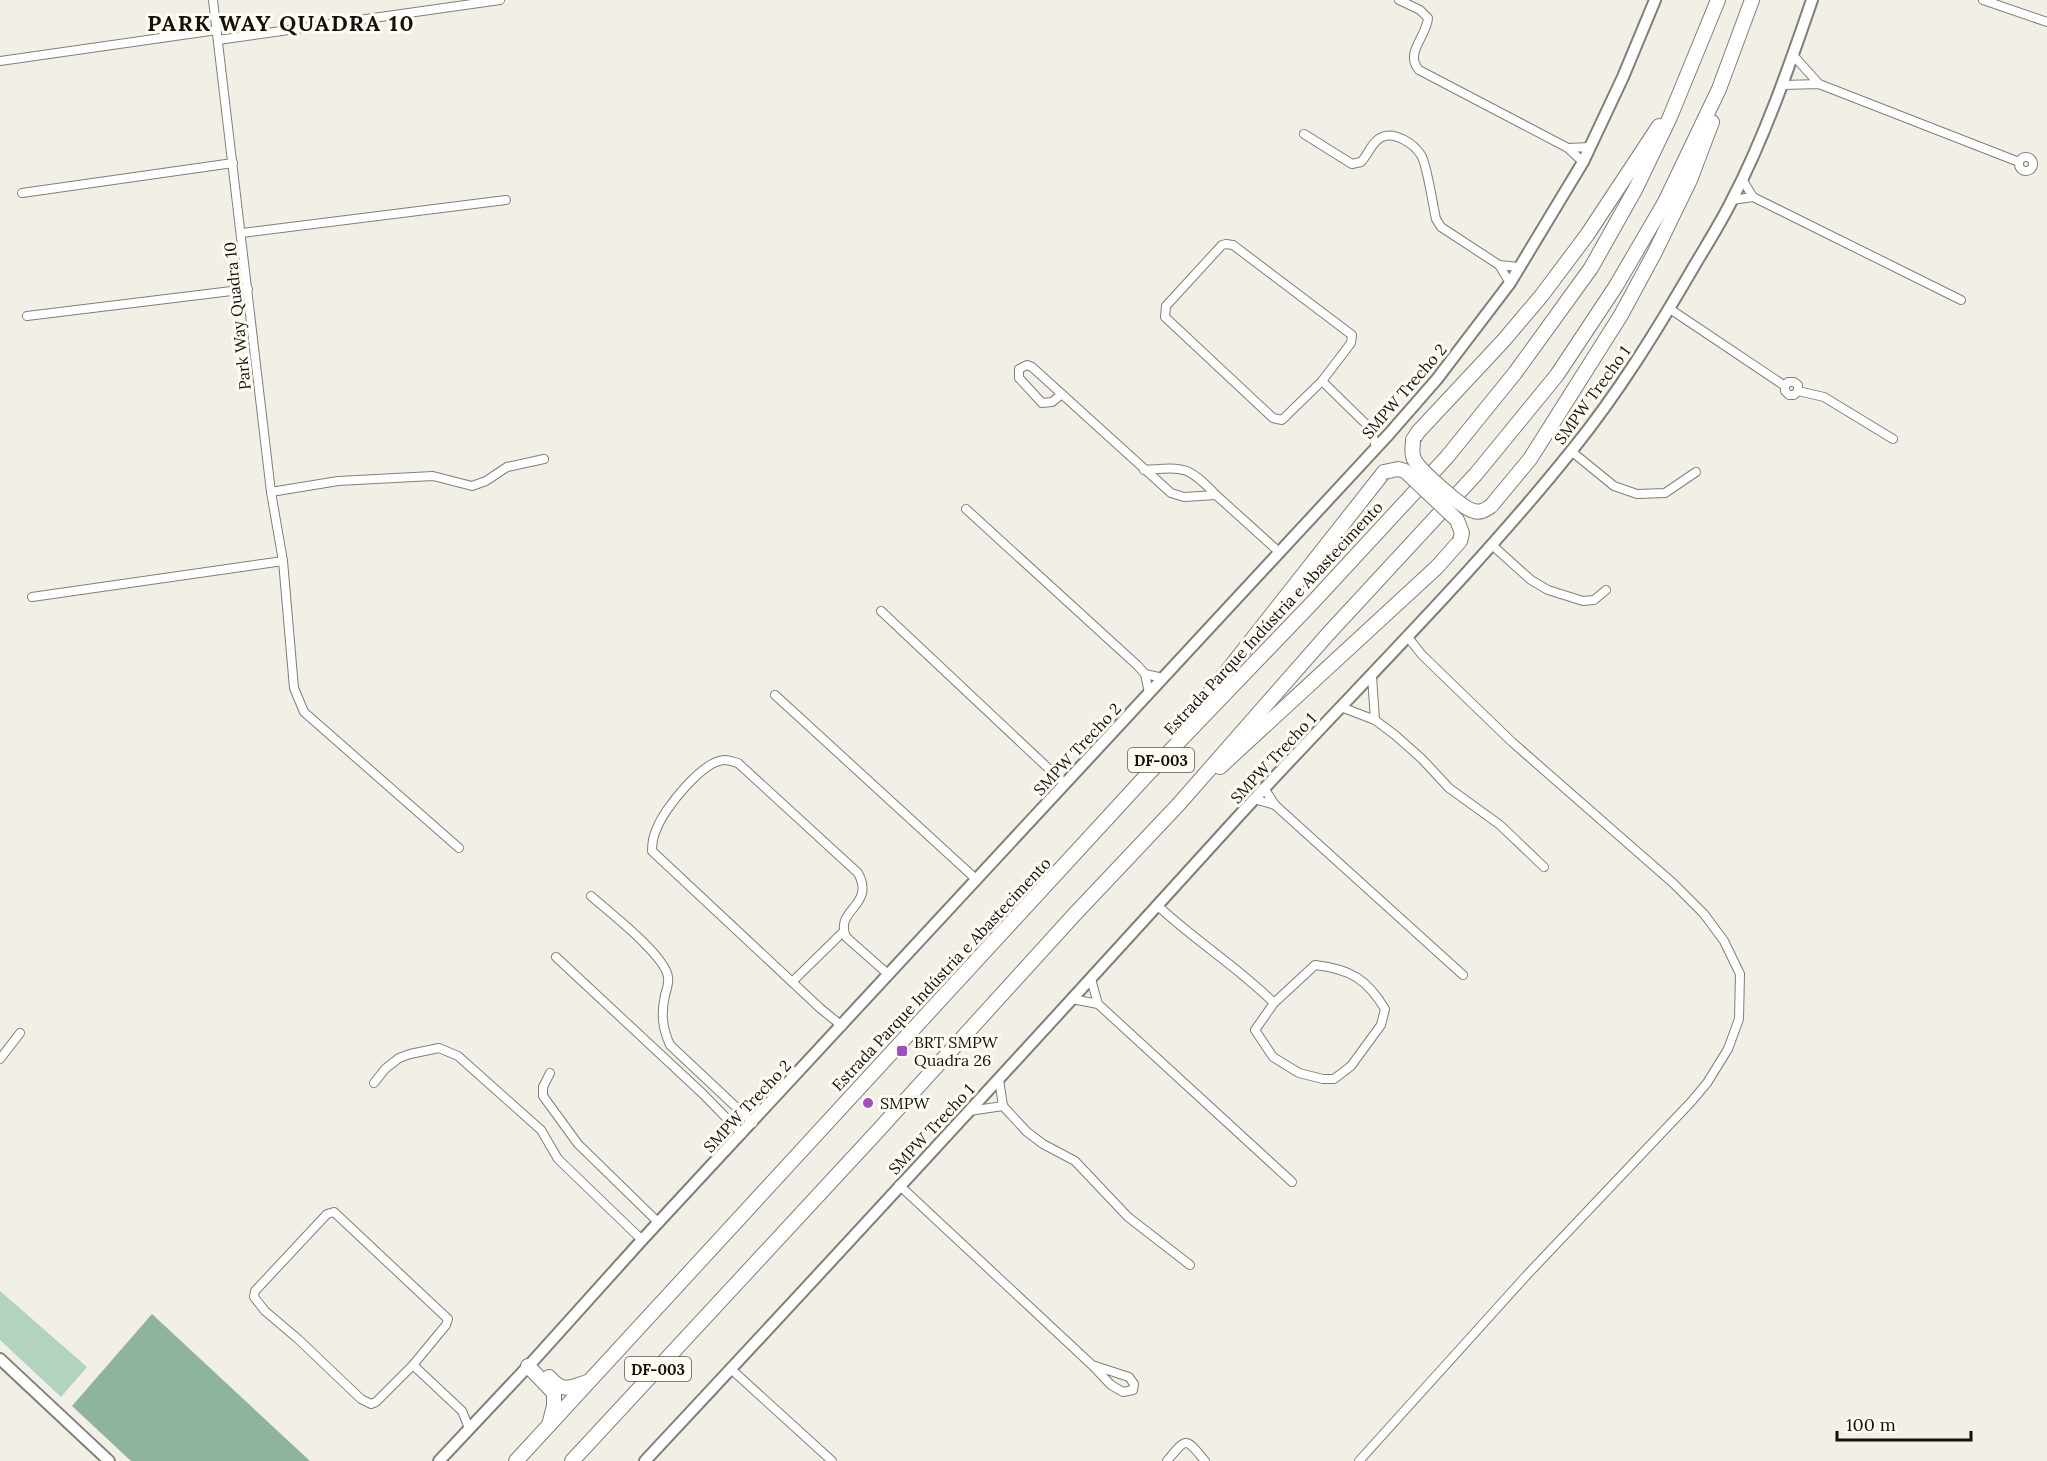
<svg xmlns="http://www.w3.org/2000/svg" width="2047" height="1461" viewBox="0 0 2047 1461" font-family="Lora,serif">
  <rect width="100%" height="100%" fill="#f2efe6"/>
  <path fill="#b3d3c1" d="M0 1291 87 1367 61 1397 0 1340Z"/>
  <path fill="#8eb49f" d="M152 1314 310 1461H131L72 1406Z"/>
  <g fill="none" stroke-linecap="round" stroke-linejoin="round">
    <g stroke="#817f77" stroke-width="10">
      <g id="street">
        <path d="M213 0 271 492 283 561 294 688 304 712 459 848"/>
        <path d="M1399 0 1420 10 1428 18C1427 36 1404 53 1419 70L1568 148 1583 162"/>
        <path d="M1983 0 2047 22"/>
        <path d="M218 40 500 0"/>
        <path d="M1793 55 1819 84"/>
        <path d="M0 61 217 30"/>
        <path d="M1783 85 1819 84 2019 162"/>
        <path d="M1304 134 1352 164 1361 162C1368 155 1372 141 1382 137 1395 131 1414 144 1421 155 1427 164 1433 206 1436 219L1441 227 1499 265 1519 267"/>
        <path d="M1568 148 1590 147"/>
        <circle cx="2026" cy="164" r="7"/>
        <path d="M1742 179 1753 197 1961 300"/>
        <path d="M22 193 233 163"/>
        <path d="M1732 200 1753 197"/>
        <path d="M242 233 506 200"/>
        <path d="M1226 244 1233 245 1352 335 1351 343 1322 381 1282 420 1273 418 1165 317 1166 306 1222 245Z"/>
        <path d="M1499 265 1510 283"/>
        <path d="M1670 309 1785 386"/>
        <path d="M27 316 248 289"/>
        <path d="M1322 381 1371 429 1376 447"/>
        <path d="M1798 391V385L1794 382H1788L1785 386V391L1789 395H1794L1798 391 1824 397 1893 439"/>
        <path d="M1062 394 1052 402 1042 403 1019 378V369L1027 365 1032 367 1171 493 1184 497 1216 495 1278 551"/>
        <path d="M1571 451 1614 486 1637 494 1665 493 1696 472"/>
        <path d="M1144 470C1184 467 1187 465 1216 495"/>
        <path d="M271 492 338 481 433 476 472 486 486 481 507 467 544 459"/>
        <path d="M966 509 1138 666 1145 674 1149 693"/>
        <path d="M1492 545 1531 580 1548 590 1583 601 1594 600 1606 590"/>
        <path d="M32 597 283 561"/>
        <path d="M881 611 1065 784"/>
        <path d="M1145 674 1163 678"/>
        <path d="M1372 676 1375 720"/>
        <path d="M775 695 977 880"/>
        <path d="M1341 707 1375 720 1395 735 1422 759 1449 788 1500 825 1544 867"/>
        <path d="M1264 788 1275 805 1463 975"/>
        <path d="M1254 799 1275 805"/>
        <path d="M591 896C609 912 665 955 668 977 669 983 667 989 665 995 661 1014 662 1027 670 1045L753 1123"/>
        <path d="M1157 905C1194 940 1238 967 1274 1003L1255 1030 1273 1057 1299 1073 1323 1079H1334L1351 1066 1381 1025 1385 1009C1367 979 1350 969 1315 965L1274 1003"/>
        <path d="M556 957 703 1094 742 1134"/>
        <path d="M1091 979 1098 1004 1292 1182"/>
        <path d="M792 982 844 931"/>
        <path d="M1072 999 1098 1004"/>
        <path d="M842 1026 821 1009 652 851C652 843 653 836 657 828 664 809 703 760 725 760 729 760 734 762 738 763L858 873C876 906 834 909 846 937L889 975"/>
        <path d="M0 1059 20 1033"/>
        <path d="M550 1073 543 1087V1096L578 1144 659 1223"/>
        <path d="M999 1079 1003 1106 1027 1132 1043 1144 1075 1161 1128 1217 1190 1265"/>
        <path d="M374 1083 385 1069 399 1058 410 1054 439 1048 458 1056 541 1130 558 1159 642 1240"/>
        <path d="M969 1111 1003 1106"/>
        <path d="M899 1185 1092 1365 1111 1385 1123 1392 1133 1390 1134 1384 1129 1377 1092 1365"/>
        <path d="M334 1212 448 1319 446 1325 413 1365 376 1402 371 1404 361 1399 298 1339 265 1311 254 1297 255 1291 327 1214Z"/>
        <path d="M413 1365 462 1411 469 1428"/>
        <path d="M731 1369 832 1461"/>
        <path d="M1167 1461C1187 1437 1185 1437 1205 1461"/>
        <path d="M1359 1461 1526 1276 1691 1102 1707 1083 1728 1049 1739 1019 1740 974 1724 941 1704 914 1673 883 1512 742 1422 655 1407 636"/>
      </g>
    </g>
    <g stroke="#817f77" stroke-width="14">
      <g id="secondary">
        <path d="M0 1359 109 1461"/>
        <path d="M439 1461 534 1360 642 1240 1389 434 1437 379 1510 283 1583 162 1623 77 1655 0"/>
        <path d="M645 1461C843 1249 1040 1035 1235 820 1348 696 1468 580 1573 449 1619 392 1657 330 1693 268 1706 246 1720 224 1731 202 1764 139 1789 67 1812 0"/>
      </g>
    </g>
    <g stroke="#817f77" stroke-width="16">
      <g id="highway">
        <path d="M1413 440 1418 432 1504 340 1542 295 1587 235 1659 126"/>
        <path d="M1491 506 1530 459 1621 315 1654 254 1690 180 1712 122"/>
        <path d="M1183 727 1384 472"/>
        <path d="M1220 767 1437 567 1460 541"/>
        <path d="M528 1366 554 1393V1406L549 1425"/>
        <path d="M549 1377C563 1393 569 1388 587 1382"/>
        <path d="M516 1461 1146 776 1314 601 1447 457 1515 373 1591 268 1636 188 1670 117 1718 0"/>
        <path d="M572 1461 875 1134 1074 915 1178 805 1328 634 1476 474 1557 375 1616 286 1665 202 1719 89 1752 0"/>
      </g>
    </g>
    <use href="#street" stroke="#fff" stroke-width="8"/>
    <use href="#secondary" stroke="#fff" stroke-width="10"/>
    <use href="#highway" stroke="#fff" stroke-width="14"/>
    <g stroke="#817f77" stroke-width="16" stroke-linecap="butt">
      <g id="highway-bridge">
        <path d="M1413 440C1413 447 1411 453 1414 459 1418 469 1463 509 1474 511 1481 513 1485 510 1491 506"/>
        <path d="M1384 472 1398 469 1405 471 1457 520 1462 533 1460 541"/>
      </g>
    </g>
    <use href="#highway-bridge" stroke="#fff" stroke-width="14"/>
  </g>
  <g fill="#a24fbe" stroke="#fffcf3" stroke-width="2">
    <rect x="896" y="1045" width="12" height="12" rx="3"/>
    <circle cx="868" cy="1103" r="6"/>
  </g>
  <g text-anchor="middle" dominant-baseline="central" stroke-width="6" stroke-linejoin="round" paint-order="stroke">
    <g fill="#fffcf3" stroke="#595853" stroke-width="1.5">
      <rect x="1128" y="748" width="66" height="24" rx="4.5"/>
      <rect x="625" y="1357" width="66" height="24" rx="4.5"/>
    </g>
    <g font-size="15" font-weight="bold" fill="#12110e">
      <text x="1161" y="760">DF-003</text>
      <text x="658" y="1369">DF-003</text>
    </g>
    <g font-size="16" fill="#12110e" stroke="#fffcf3">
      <text transform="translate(237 316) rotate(-96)">Park Way Quadra 10</text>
      <text transform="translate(1404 391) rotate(-49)">SMPW Trecho 2</text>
      <text transform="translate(1592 395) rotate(-54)">SMPW Trecho 1</text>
      <text transform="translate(1273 618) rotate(-47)">Estrada Parque Indústria e Abastecimento</text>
      <text transform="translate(1077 749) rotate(-47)">SMPW Trecho 2</text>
      <text transform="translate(1273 758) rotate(-47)">SMPW Trecho 1</text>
      <text transform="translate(941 974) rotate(-47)">Estrada Parque Indústria e Abastecimento</text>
      <text transform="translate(747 1106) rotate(-47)">SMPW Trecho 2</text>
      <text transform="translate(931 1129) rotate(-47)">SMPW Trecho 1</text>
    </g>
    <g font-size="16" fill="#12110e" stroke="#fffcf3" text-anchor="start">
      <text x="914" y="1042">BRT SMPW<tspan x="914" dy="18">Quadra 26</tspan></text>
      <text x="880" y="1103">SMPW</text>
    </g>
    <g font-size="22" font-weight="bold" letter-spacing="1.5" fill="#12110e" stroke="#fffcf3">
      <text x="281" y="23">PARK WAY QUADRA 10</text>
    </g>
  </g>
  <path d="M1837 1431v9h134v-9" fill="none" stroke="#12110e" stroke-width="3"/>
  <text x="1846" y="1431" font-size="18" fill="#12110e" stroke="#fffcf3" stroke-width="4.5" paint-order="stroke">100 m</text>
</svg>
